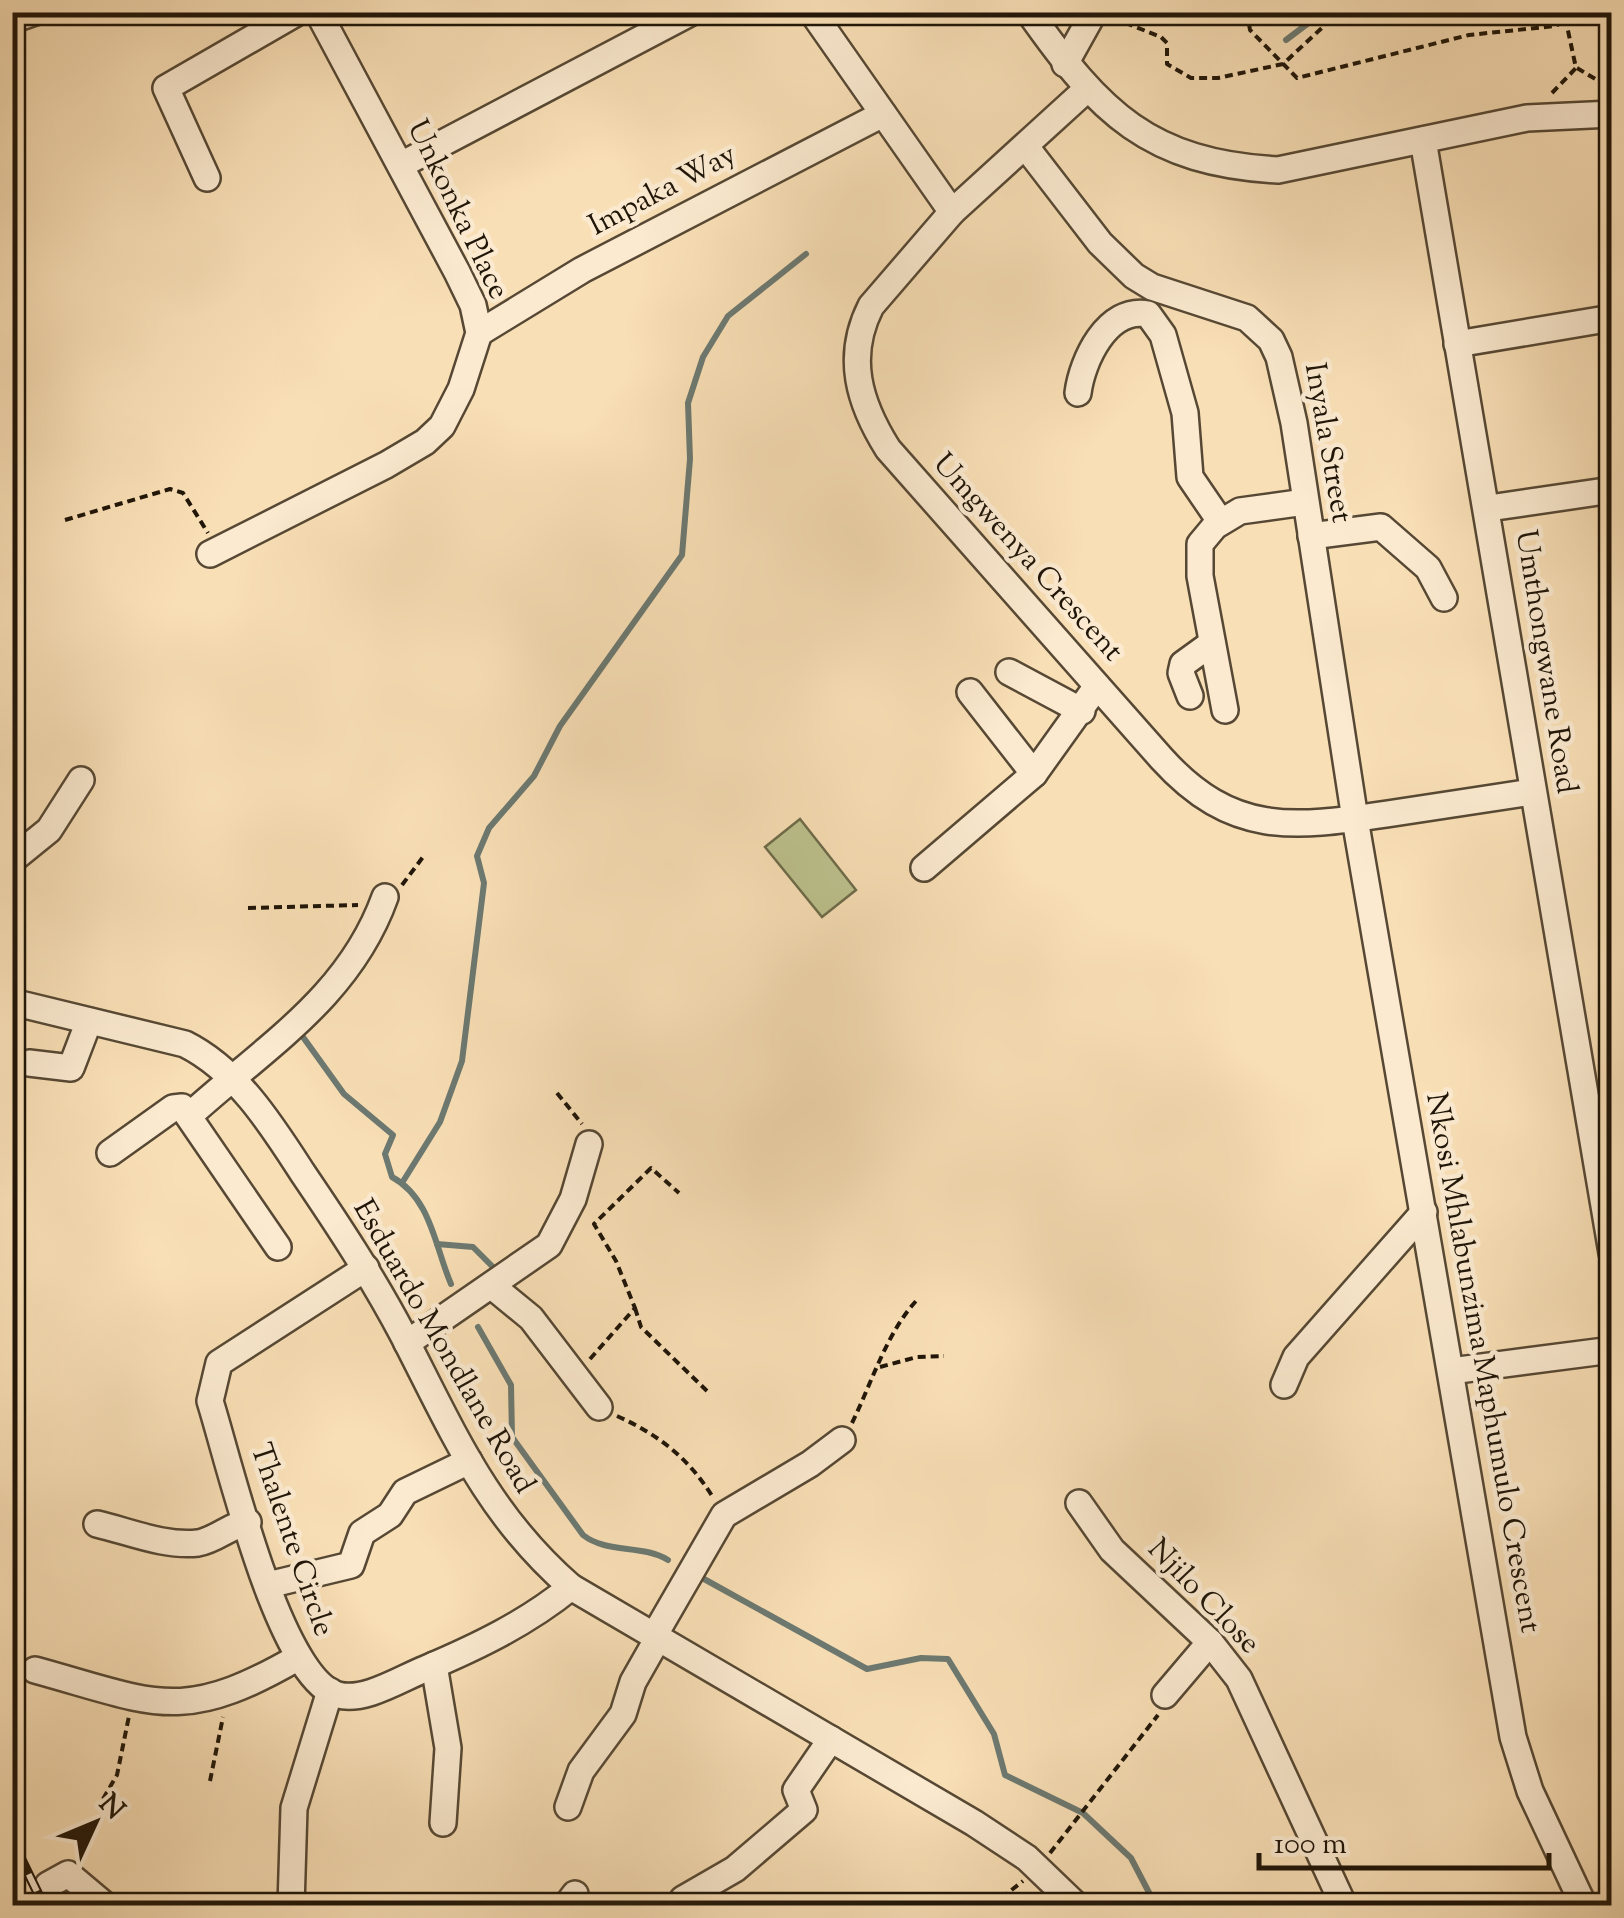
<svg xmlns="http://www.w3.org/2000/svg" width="1624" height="1918" viewBox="0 0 1624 1918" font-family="'Sorts Mill Goudy',serif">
  <rect width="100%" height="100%" fill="#f9dfb6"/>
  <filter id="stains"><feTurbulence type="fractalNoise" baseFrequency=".002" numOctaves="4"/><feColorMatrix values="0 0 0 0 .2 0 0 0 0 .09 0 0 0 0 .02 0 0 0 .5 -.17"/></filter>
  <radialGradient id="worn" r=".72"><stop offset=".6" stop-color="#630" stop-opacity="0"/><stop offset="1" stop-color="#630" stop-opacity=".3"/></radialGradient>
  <path fill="#bcc28e" stroke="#6e6c4b" stroke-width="2.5" d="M800 819 856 890 822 917 765 847Z"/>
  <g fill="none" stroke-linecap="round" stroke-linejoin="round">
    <g stroke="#6c7971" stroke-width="6">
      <path d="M1286 40 1323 12"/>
      <path d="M303 1037 344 1094 393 1135 385 1154 392 1177C431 1198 435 1247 451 1284"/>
      <path d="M402 1183 440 1122 462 1061 484 883 477 856 489 828 534 776 560 726 682 555 690 459 688 403 703 357 728 316 806 254"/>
      <path d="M437 1244 473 1247 497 1271"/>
      <path d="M478 1327 511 1385 512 1437 583 1535C607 1554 642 1544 668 1560"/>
      <path d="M704 1579 867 1669 921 1658 948 1659 994 1734 1005 1775 1083 1813 1131 1858 1156 1906"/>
    </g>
    <g stroke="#564834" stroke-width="30">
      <g id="minor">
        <path d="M812 12 952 212"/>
        <path d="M1029 12C1100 113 1149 163 1278 170L1527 118 1612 114"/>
        <path d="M12 20 35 12"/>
        <path d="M1065 64 1094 12"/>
        <path d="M1087 89 952 212 871 306C845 357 859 403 888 449L1162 759C1232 836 1292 828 1387 814 1435 807 1484 799 1532 792"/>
        <path d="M1423 140 1612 1253"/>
        <path d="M1026 147 1100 243 1134 276 1152 287 1247 318 1271 340 1279 357 1294 423 1355 819 1513 1737 1530 1791 1584 1906"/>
        <path d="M401 165 692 12"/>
        <path d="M207 178 166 88 298 12"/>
        <path d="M479 333 582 270 883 114"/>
        <path d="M1457 344 1612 318"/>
        <path d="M1078 393C1082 361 1107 306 1148 314L1163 335 1185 413 1190 477 1220 521"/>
        <path d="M1489 508 1612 490"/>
        <path d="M1311 536 1381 527 1428 568 1444 598"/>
        <path d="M210 554 386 465 425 442 442 426 461 389 479 333 473 305 457 272 318 12"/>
        <path d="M1009 672 1082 711"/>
        <path d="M970 692 1034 774 1097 686"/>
        <path d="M1190 696 1181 673 1183 664 1212 643"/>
        <path d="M1225 710 1200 576V544L1215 526 1240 511 1305 502"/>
        <path d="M12 860 49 830 81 780"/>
        <path d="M924 868 1034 774"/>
        <path d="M12 1002 185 1044C237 1070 271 1124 302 1172 338 1225 373 1278 403 1335 453 1432 487 1514 571 1587L974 1823 1027 1858 1077 1906"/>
        <path d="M29 1063 71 1068 89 1021"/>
        <path d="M189 1116C266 1046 349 997 385 897"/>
        <path d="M110 1153 173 1108 182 1107 278 1247"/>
        <path d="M366 1268 219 1363 210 1401C229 1461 279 1679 338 1695 365 1702 400 1679 425 1669 477 1647 527 1623 571 1587"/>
        <path d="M492 1286 531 1318 599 1407"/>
        <path d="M407 1343 549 1245 573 1199 589 1144"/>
        <path d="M1451 1371 1612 1350"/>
        <path d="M1284 1385 1296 1357 1424 1212"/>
        <path d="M1079 1503 1112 1550 1210 1642 1239 1679 1344 1906"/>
        <path d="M97 1524C128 1531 165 1547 198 1543 216 1540 229 1526 248 1522"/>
        <path d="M268 1585 351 1565 362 1533 390 1515 405 1492 469 1461"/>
        <path d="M654 1636 724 1515 810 1464 842 1440"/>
        <path d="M434 1665 448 1748 443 1823"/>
        <path d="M35 1670C155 1703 181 1725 297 1658"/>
        <path d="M1165 1695 1210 1642"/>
        <path d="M568 1807 581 1771 623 1714 633 1682 658 1638"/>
        <path d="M48 1885 68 1874 106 1906"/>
        <path d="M683 1899 735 1869 804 1810 796 1790 831 1739"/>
        <path d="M291 1906 294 1808 330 1691"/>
        <path d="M566 1906 575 1894"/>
      </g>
    </g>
    <g stroke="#1f1508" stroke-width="4" stroke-dasharray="8 5" stroke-linecap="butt">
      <path d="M1247 12 1250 30 1297 78 1469 35 1555 26 1587 12"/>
      <path d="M1113 18 1161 37 1167 43V64L1191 78H1218L1283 64 1339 12"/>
      <path d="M1577 68 1612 89"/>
      <path d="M1552 93 1576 68 1564 12"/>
      <path d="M65 520 170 489 183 493 208 533"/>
      <path d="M402 885 423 857"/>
      <path d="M248 908 358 905"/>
      <path d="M557 1093 582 1124"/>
      <path d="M635 1308 641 1327 707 1391"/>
      <path d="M590 1359 635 1308 616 1261 594 1224 651 1168 679 1193"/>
      <path d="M880 1367 917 1357 944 1356"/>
      <path d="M617 1416C659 1435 689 1458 714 1499"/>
      <path d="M852 1423C872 1382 887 1332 917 1300"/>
      <path d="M210 1781 223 1717"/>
      <path d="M103 1799 117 1775 129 1716"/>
      <path d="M1050 1853 1158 1715"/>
      <path d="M991 1906 1023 1881"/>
    </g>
    <use href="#minor" stroke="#fbead0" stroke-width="25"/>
    <g stroke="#1f1508" stroke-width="10">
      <g id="rail">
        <path d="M12 1840 44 1906"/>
        <path d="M12 1876 25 1906"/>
      </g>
    </g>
    <use href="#rail" stroke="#fbead0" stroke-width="6" stroke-dasharray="19" stroke-linecap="butt"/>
  </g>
  <g text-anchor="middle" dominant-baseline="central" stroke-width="9" stroke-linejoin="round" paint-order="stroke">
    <g font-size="30" fill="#1f1508" stroke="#fbead0">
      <text transform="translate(663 191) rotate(-28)">Impaka Way</text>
      <text transform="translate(457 210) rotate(64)">Unkonka Place</text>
      <text transform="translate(1327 443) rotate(80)">Inyala Street</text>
      <text transform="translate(1027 558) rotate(48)">Umgwenya Crescent</text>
      <text transform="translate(1545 662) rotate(81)">Umthongwane Road</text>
      <text transform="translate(443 1347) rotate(60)">Esduardo Mondlane Road</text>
      <text transform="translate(1482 1363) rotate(80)">Nkosi Mhlabunzima Maphumulo Crescent</text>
      <text transform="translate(291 1540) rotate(71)">Thalente Circle</text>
      <text transform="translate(1203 1597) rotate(46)">Njilo Close</text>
    </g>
  </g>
  <rect width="1624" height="1918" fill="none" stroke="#f9dfb6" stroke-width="50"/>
  <rect x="15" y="15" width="1594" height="1888" fill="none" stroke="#1f1508" stroke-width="5"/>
  <rect x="25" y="25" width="1574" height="1868" fill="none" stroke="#1f1508" stroke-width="2.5"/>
  <g transform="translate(95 1823) rotate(46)" stroke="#fbead0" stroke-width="8" paint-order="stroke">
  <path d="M0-8L18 38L0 25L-18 38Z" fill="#1f1508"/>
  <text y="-15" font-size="28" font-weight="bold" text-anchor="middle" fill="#1f1508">N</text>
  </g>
  <path d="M1259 1853v15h290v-15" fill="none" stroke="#1f1508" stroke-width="5"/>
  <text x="1274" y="1853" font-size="30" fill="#1f1508" stroke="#fbead0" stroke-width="8" paint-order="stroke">100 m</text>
  <rect width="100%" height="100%" filter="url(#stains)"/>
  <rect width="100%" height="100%" fill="url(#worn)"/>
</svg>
